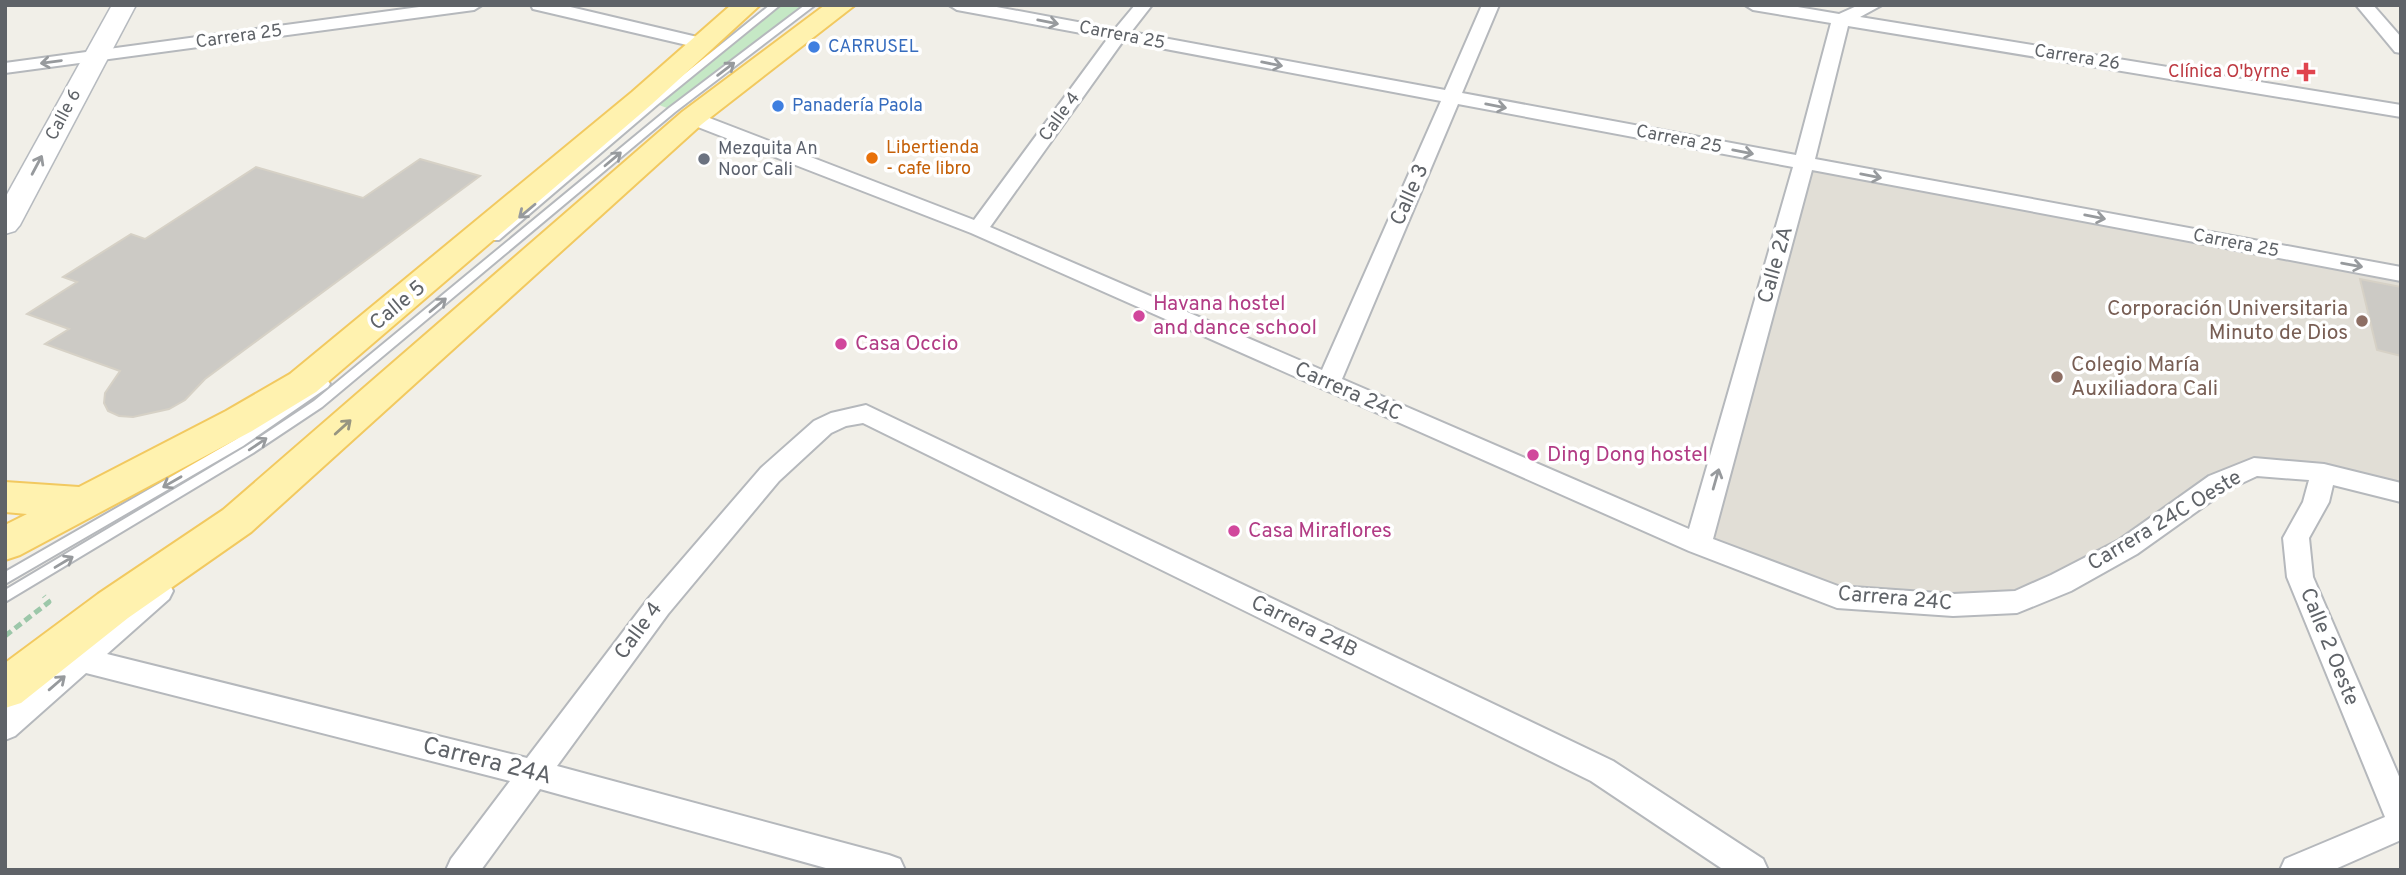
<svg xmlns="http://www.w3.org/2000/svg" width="2406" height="875" viewBox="0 0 2406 875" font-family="Overpass,sans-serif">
  <rect width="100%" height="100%" fill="#f1efe8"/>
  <path fill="#e1ded6" d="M1804 163 2401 274V493L2253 467 2017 602 1837 597 1698 544Z"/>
  <path fill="#c5e8c5" d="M776 5H811L672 110 654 103Z"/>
  <g fill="#cccac5" stroke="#d6d1c6" stroke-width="2">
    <path d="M420 159 480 176 205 379 185 400 169 409 133 417 119 416 108 411 104 403 105 393 120 371 45 344 69 329 27 314 77 282 63 277 131 234 145 239 256 167 363 198Z"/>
    <path d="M2360 279 2401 287V356L2377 350Z"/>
  </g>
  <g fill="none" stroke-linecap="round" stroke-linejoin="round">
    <g stroke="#b5b8bc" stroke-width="4">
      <g id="service">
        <path d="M770 5H780L657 105 499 240H491L490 238 491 236 651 101Z"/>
        <path d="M805 5H815L675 112 322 407 253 453 5 602V590L245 447 314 401 669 108Z"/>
        <path d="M324 380 328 381 330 384 328 387 243 446 5 584V572L235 440Z"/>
      </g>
    </g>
    <g stroke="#b5b8bc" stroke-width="4">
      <g id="minor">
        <path d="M434 5H482L474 10 5 73V63Z"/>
        <path d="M531 5H562L710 40 713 44 704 49 533 9Z"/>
        <path d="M949 5H986L1115 29 1135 5H1152L1131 32 1445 90 1482 5H1499L1462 93 1796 155 1831 23 1753 10 1745 5H1786L1839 14 1859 5H1882L1860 17 2401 105V117L1848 26 1815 159 2401 267V281L1812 170 1713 539 1838 586 1953 594 2015 591 2051 575 2119 540 2209 476 2254 458 2324 464 2401 483V502L2333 485 2329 502 2309 538 2313 577 2401 781V840L2333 870H2280L2285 859 2385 817 2287 577 2283 538 2303 502 2309 480 2257 476 2227 490 2137 554 2071 591 2017 613 1953 616 1837 608 1689 551 971 233 685 122 683 118 685 114H699L974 220 1108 38 957 10ZM1123 41 1441 101 1322 370 990 227ZM1458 104 1793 167 1689 529 1342 379Z"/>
        <path d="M2356 5H2373L2401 37V53L2395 52Z"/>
        <path d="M866 405 1613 761 1763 859 1768 870H1724L1591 781 863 423 846 426 831 433 779 481 668 614 557 766 889 855 900 859 905 870H833L540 789 481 870H446L451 859 510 781 86 673 15 736 5 740V709L149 583 159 580 169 583 173 591 169 599 107 654 527 758 648 599 761 468 814 421 831 413Z"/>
      </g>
    </g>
    <g stroke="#b6babf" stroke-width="3">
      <path id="secondary" d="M112 5H136L20 225 15 231 5 234V198Z"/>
    </g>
    <g stroke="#f2c960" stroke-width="4">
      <g id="primary">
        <path d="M731 5H760L652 104 316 392 252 431 20 555 5 560V525L27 514 5 512V482L79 487 226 411 290 374 632 92Z"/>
        <path d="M825 5H855L702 124 251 532 128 618 21 703 5 708V663L98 594 223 510 682 112Z"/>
      </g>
    </g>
    <path stroke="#9cc7a9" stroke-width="5" stroke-dasharray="8 4.5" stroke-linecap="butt" d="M5 636 49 602 44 596"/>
    <use href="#service" fill="#fff" fill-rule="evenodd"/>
    <use href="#minor" fill="#fff" fill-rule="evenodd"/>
    <use href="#secondary" fill="#fff" fill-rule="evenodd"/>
    <use href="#primary" fill="#fff2af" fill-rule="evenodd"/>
  </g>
  <defs><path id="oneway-shaft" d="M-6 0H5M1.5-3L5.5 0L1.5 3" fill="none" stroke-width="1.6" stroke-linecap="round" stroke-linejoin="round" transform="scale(1.75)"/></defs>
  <g stroke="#979a9d">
    <use href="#oneway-shaft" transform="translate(1048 22) rotate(11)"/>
    <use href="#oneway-shaft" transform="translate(51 62) rotate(172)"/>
    <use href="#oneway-shaft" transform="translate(1272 64) rotate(11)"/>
    <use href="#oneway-shaft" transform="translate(726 69) rotate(-37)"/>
    <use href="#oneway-shaft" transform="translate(1496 106) rotate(11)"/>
    <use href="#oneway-shaft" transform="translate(1743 152) rotate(11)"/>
    <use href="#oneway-shaft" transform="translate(613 159) rotate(-40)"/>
    <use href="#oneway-shaft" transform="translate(37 165) rotate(-62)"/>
    <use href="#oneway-shaft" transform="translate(1871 176) rotate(11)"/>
    <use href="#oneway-shaft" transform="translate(527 211) rotate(140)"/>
    <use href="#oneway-shaft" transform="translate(2095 217) rotate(11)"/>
    <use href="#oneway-shaft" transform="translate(2352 265) rotate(10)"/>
    <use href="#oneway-shaft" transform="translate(438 305) rotate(-40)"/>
    <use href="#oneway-shaft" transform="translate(258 444) rotate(-34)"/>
    <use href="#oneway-shaft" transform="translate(1716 479) rotate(-74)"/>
    <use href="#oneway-shaft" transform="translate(172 482) rotate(150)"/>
    <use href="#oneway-shaft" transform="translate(64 562) rotate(-31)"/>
    <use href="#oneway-shaft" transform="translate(57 683) rotate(-41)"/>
  </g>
  <use stroke="#979581" href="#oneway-shaft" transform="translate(343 427) rotate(-42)"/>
  <g fill="#3f7fe0" stroke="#fff" stroke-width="2.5">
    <circle cx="814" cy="47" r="7"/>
    <circle cx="778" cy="106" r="7"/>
  </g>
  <path fill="#e0444e" stroke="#fff" stroke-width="2.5" d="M2302.5 61.5h7v7h7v7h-7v7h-7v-7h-7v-7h7z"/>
  <circle fill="#e8710a" stroke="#fff" stroke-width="2.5" cx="872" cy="158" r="7"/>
  <circle fill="#6b7280" stroke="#fff" stroke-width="2.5" cx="704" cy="159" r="7"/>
  <g fill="#d1479c" stroke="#fff" stroke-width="2.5">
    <circle cx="1139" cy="316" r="7"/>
    <circle cx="841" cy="344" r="7"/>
    <circle cx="1533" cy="455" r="7"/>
    <circle cx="1234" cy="531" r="7"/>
  </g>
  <g fill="#8d6e63" stroke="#fff" stroke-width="2.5">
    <circle cx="2362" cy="321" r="7"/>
    <circle cx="2057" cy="377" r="7"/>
  </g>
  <g text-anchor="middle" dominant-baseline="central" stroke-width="7" stroke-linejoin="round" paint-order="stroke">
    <g font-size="18" fill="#5f6368" stroke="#fff">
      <text transform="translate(1122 36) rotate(11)">Carrera 25</text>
      <text transform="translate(239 37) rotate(-8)">Carrera 25</text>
      <text transform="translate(2077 58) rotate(9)">Carrera 26</text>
      <text transform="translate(64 115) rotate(-62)">Calle 6</text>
      <text transform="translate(1060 117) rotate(-54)">Calle 4</text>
      <text transform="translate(1679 140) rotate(11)">Carrera 25</text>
      <text transform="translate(2236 244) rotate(11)">Carrera 25</text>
    </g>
    <g font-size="18" fill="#366cbe" stroke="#fff" text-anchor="start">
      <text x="828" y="47">CARRUSEL</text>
      <text x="792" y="106">Panadería Paola</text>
    </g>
    <g font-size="18" fill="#be3a42" stroke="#fff" text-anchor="end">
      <text x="2290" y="72">Clínica O'byrne</text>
    </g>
    <g font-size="18" fill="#c56008" stroke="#fff" text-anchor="start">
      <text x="886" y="148">Libertienda<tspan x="886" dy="21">- cafe libro</tspan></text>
    </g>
    <g font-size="18" fill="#5b616d" stroke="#fff" text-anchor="start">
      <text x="718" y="149">Mezquita An<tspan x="718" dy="21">Noor Cali</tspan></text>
    </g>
    <g font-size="21" fill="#5f6368" stroke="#fff">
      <text transform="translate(1410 195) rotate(-66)">Calle 3</text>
      <text transform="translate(1776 265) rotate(-74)">Calle 2A</text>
      <text transform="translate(398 306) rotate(-40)">Calle 5</text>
      <text transform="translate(1348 392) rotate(24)">Carrera 24C</text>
      <text transform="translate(2165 521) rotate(-31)">Carrera 24C Oeste</text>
      <text transform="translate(1895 599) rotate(5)">Carrera 24C</text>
      <text transform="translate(1304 627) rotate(26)">Carrera 24B</text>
      <text transform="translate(639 631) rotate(-54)">Calle 4</text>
      <text transform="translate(2329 647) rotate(68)">Calle 2 Oeste</text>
    </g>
    <g font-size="21" fill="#b23c85" stroke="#fff" text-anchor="start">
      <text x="1153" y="304">Havana hostel<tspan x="1153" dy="24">and dance school</tspan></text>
      <text x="855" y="344">Casa Occio</text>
      <text x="1547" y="455">Ding Dong hostel</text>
      <text x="1248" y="531">Casa Miraflores</text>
    </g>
    <g font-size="21" fill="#785e54" stroke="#fff" text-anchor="end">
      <text x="2348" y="309">Corporación Universitaria<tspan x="2348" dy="24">Minuto de Dios</tspan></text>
      <text x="2071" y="365" text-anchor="start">Colegio María<tspan x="2071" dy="24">Auxiliadora Cali</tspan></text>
    </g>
    <g font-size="24" fill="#5f6368" stroke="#fff">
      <text transform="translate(487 762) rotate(14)">Carrera 24A</text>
    </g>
  </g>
  <rect width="2406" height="875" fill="none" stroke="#5f6368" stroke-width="14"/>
</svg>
